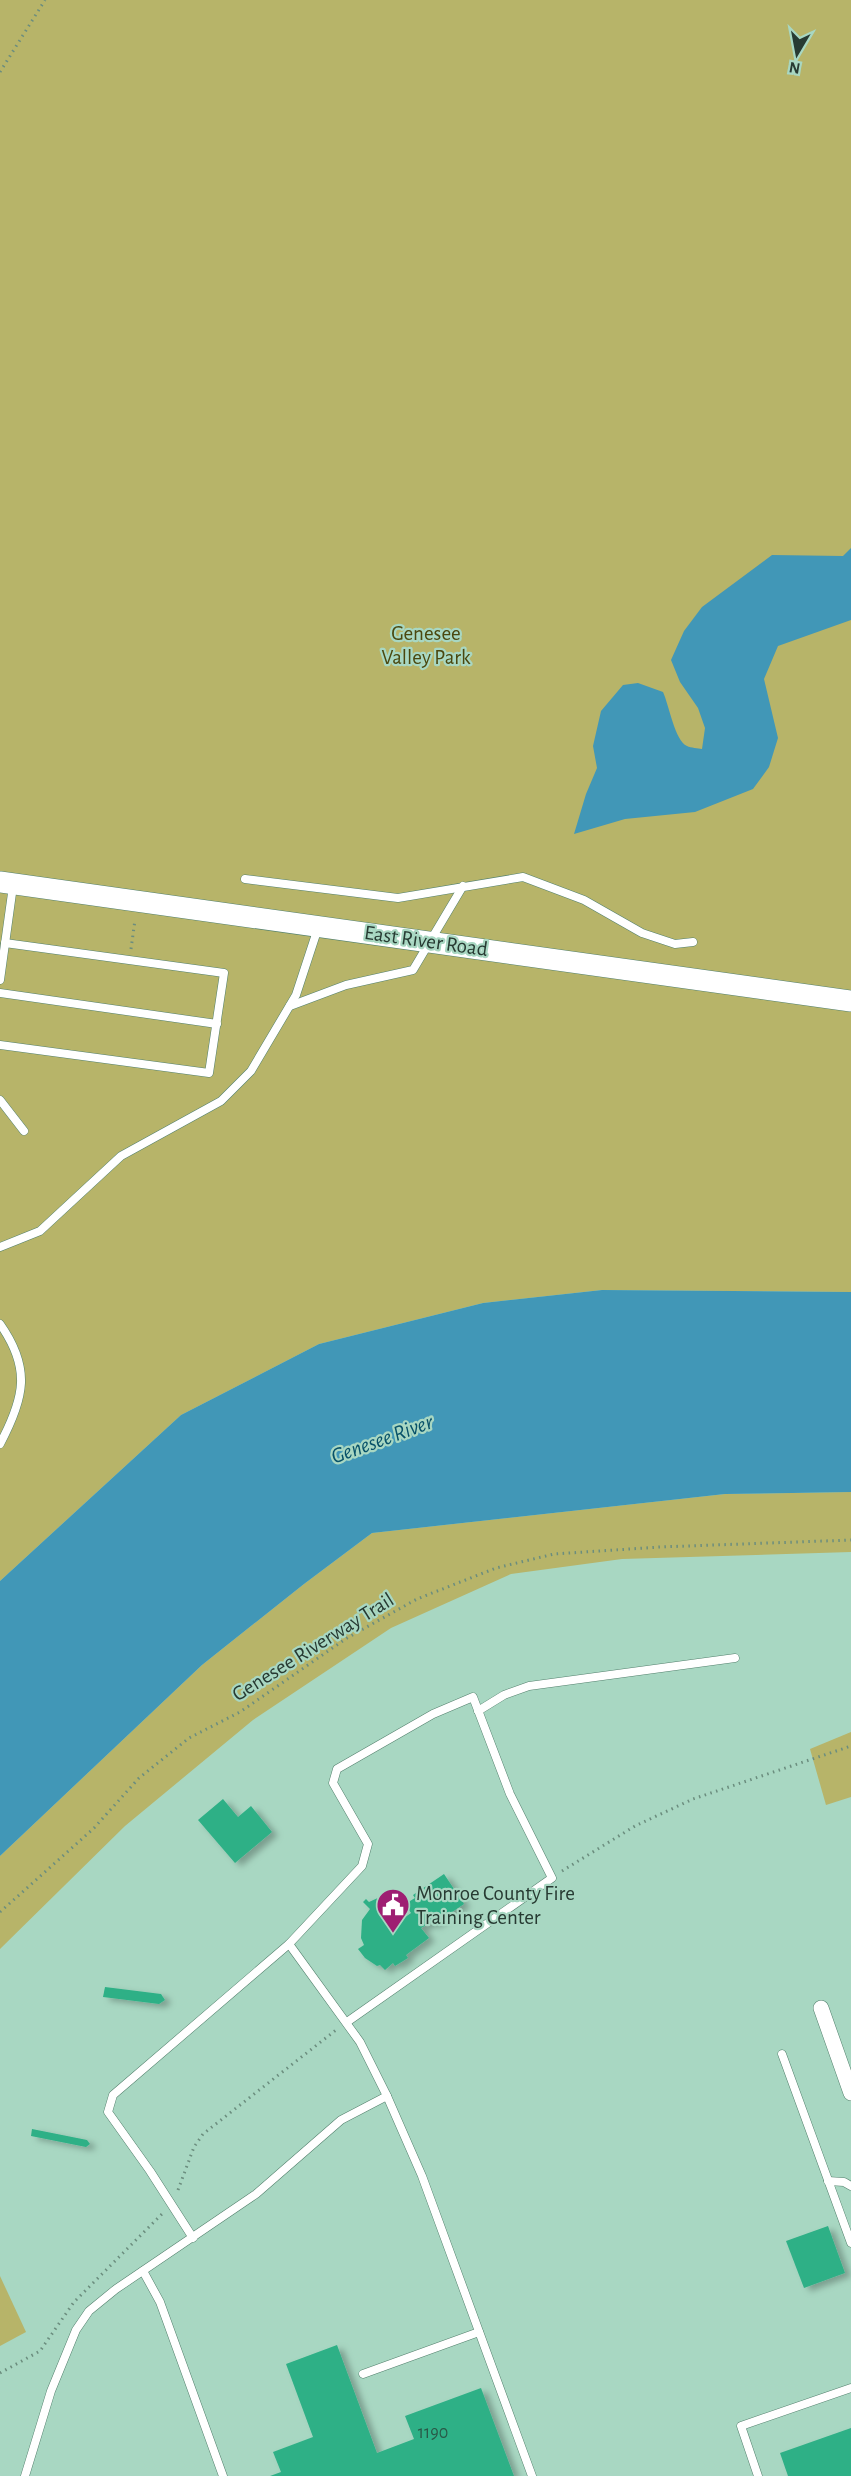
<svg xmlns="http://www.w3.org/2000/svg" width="851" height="2476" viewBox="0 0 851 2476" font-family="'Alegreya Sans',sans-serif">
  <defs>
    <filter id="shadow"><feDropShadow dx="6" dy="3.5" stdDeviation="3" flood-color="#0004"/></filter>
  </defs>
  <rect width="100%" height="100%" fill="#a8d7c2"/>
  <g fill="#b7b469">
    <path d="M0 0H851V1292L602 1290 483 1303 319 1344 181 1415 0 1581Z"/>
    <path d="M851 1492V1552L622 1559 511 1574 391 1628 253 1720 125 1826 0 1949V1856L202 1665 304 1584 372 1533 725 1494Z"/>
    <path d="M851 1732V1797L826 1805 810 1749Z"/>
    <path d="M0 2276 26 2332 0 2346Z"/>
  </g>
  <g fill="#4197b7">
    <path d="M851 548V620L778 646 764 679 778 738 769 767 753 789 695 812 625 819 574 834 586 794 597 768 593 746 601 711 623 685 638 683 663 692C669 705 675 741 687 746 691 748 698 748 702 749L705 728 698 708 680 682 671 660 684 631 702 607 772 555 843 556Z"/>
    <path d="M602 1290 851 1292V1492L725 1494 372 1533 304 1584 202 1665 0 1856V1581L181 1415 319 1344 483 1303Z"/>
  </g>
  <g fill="#2eb086" filter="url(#shadow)">
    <path d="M223 1799 238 1817 251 1806 272 1832 235 1863 198 1820Z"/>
    <path d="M444 1874 464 1904 433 1925 431 1922 421 1928 429 1938 406 1955 408 1958 395 1966 393 1963 385 1970 380 1965 377 1966 365 1958 358 1949 364 1945 361 1938 362 1920 370 1909 363 1902 366 1899 369 1902 380 1897H388L404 1918 411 1913 405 1904 415 1898 413 1895Z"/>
    <path d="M105 1987 161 1994 165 2000 159 2004 103 1997Z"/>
    <path d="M32 2129 87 2140 90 2144 86 2147 31 2136Z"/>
    <path d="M828 2226 845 2273 804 2288 786 2241Z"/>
    <path d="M337 2345 377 2453 414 2439 405 2416 481 2388 514 2476H270L281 2472 273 2452 313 2437 286 2364Z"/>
    <path d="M851 2428V2476H788L780 2453Z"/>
  </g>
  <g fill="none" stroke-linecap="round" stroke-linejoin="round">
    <g stroke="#53806d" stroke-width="9">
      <g id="lane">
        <path d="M245 879 398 898 523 877 584 900 642 933 675 944 693 942"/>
        <path d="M0 980 13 886"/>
        <path d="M0 993 217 1024"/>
        <path d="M290 1006 346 985 413 970 463 886"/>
        <path d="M0 1045 209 1073 224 973 5 943"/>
        <path d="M0 1100 24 1131"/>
        <path d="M0 1247 40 1231 121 1156 221 1101 251 1071 296 995 318 928"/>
        <path d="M0 1324C31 1368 25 1397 0 1444"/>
        <path d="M478 1711 504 1695 529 1686 735 1658"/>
        <path d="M289 1944 360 2042 387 2096 422 2176 532 2476"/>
        <path d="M782 2054 851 2243"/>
        <path d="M828 2181 844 2182 851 2186"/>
        <path d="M193 2238 150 2171 108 2112 113 2095 289 1944 362 1866 368 1844 333 1783 337 1769 433 1714 473 1697 510 1794 552 1878 347 2022"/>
        <path d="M143 2271 160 2302 223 2476"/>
        <path d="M363 2374 479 2332"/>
        <path d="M25 2476 51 2391 76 2330 89 2311 116 2289 256 2194 341 2120 387 2096"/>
        <path d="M758 2476 741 2426 851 2388"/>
      </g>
    </g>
    <g stroke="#53806d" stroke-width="16">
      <path id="street" d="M821 2008 851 2093"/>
    </g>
    <g stroke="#53806d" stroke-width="22">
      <path id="secondary" d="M0 882 851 1001"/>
    </g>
    <g stroke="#6b8d7e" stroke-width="3" stroke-dasharray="1.5 4.5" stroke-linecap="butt">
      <path d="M0 72 45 0"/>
      <path d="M131 949 135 920"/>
      <path d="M562 1871 635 1826 693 1799 851 1746"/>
      <path d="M0 1912 94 1828 139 1778 189 1738 240 1712 347 1638 417 1599 496 1568 554 1554 660 1547 851 1540"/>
      <path d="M178 2190 194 2147 203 2134 336 2030"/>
      <path d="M0 2373 40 2351 74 2302 163 2213"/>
    </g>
    <use href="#lane" stroke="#fff" stroke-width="8"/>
    <use href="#street" stroke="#fff" stroke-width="15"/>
    <use href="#secondary" stroke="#fff" stroke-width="21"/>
  </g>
  <defs>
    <g id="civic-pin" transform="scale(1.725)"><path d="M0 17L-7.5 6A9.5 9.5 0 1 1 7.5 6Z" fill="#9e1e72" stroke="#a8d7c2"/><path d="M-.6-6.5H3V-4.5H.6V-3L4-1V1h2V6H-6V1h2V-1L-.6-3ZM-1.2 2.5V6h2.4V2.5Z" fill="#fff"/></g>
  </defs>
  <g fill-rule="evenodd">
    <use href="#civic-pin" x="393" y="1905"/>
  </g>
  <g text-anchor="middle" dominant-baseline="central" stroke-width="4.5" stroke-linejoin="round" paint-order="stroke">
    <g font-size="18" fill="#295847">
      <text x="433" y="2433">1190</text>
    </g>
    <g font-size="21" fill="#4a470e" stroke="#a8d7c2">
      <text x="426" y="633">Genesee<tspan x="426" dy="24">Valley Park</tspan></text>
    </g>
    <g font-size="21" fill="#273a32" stroke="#a8d7c2">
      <text transform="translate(426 941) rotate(8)">East River Road</text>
      <text transform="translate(313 1647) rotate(-32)">Genesee Riverway Trail</text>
    </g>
    <g font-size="21" fill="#273a32" stroke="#a8d7c2" text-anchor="start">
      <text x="416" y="1893">Monroe County Fire<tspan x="416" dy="24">Training Center</tspan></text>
    </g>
    <g font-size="22" font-style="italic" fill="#075169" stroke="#a8d7c2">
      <text transform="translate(382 1439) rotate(-20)">Genesee River</text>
    </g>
  </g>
  <g transform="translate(797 54) rotate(190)" stroke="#a8d7c2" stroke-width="4.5" paint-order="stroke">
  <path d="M0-4.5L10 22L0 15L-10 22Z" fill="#273a32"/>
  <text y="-9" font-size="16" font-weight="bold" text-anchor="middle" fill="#273a32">N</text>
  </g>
</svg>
